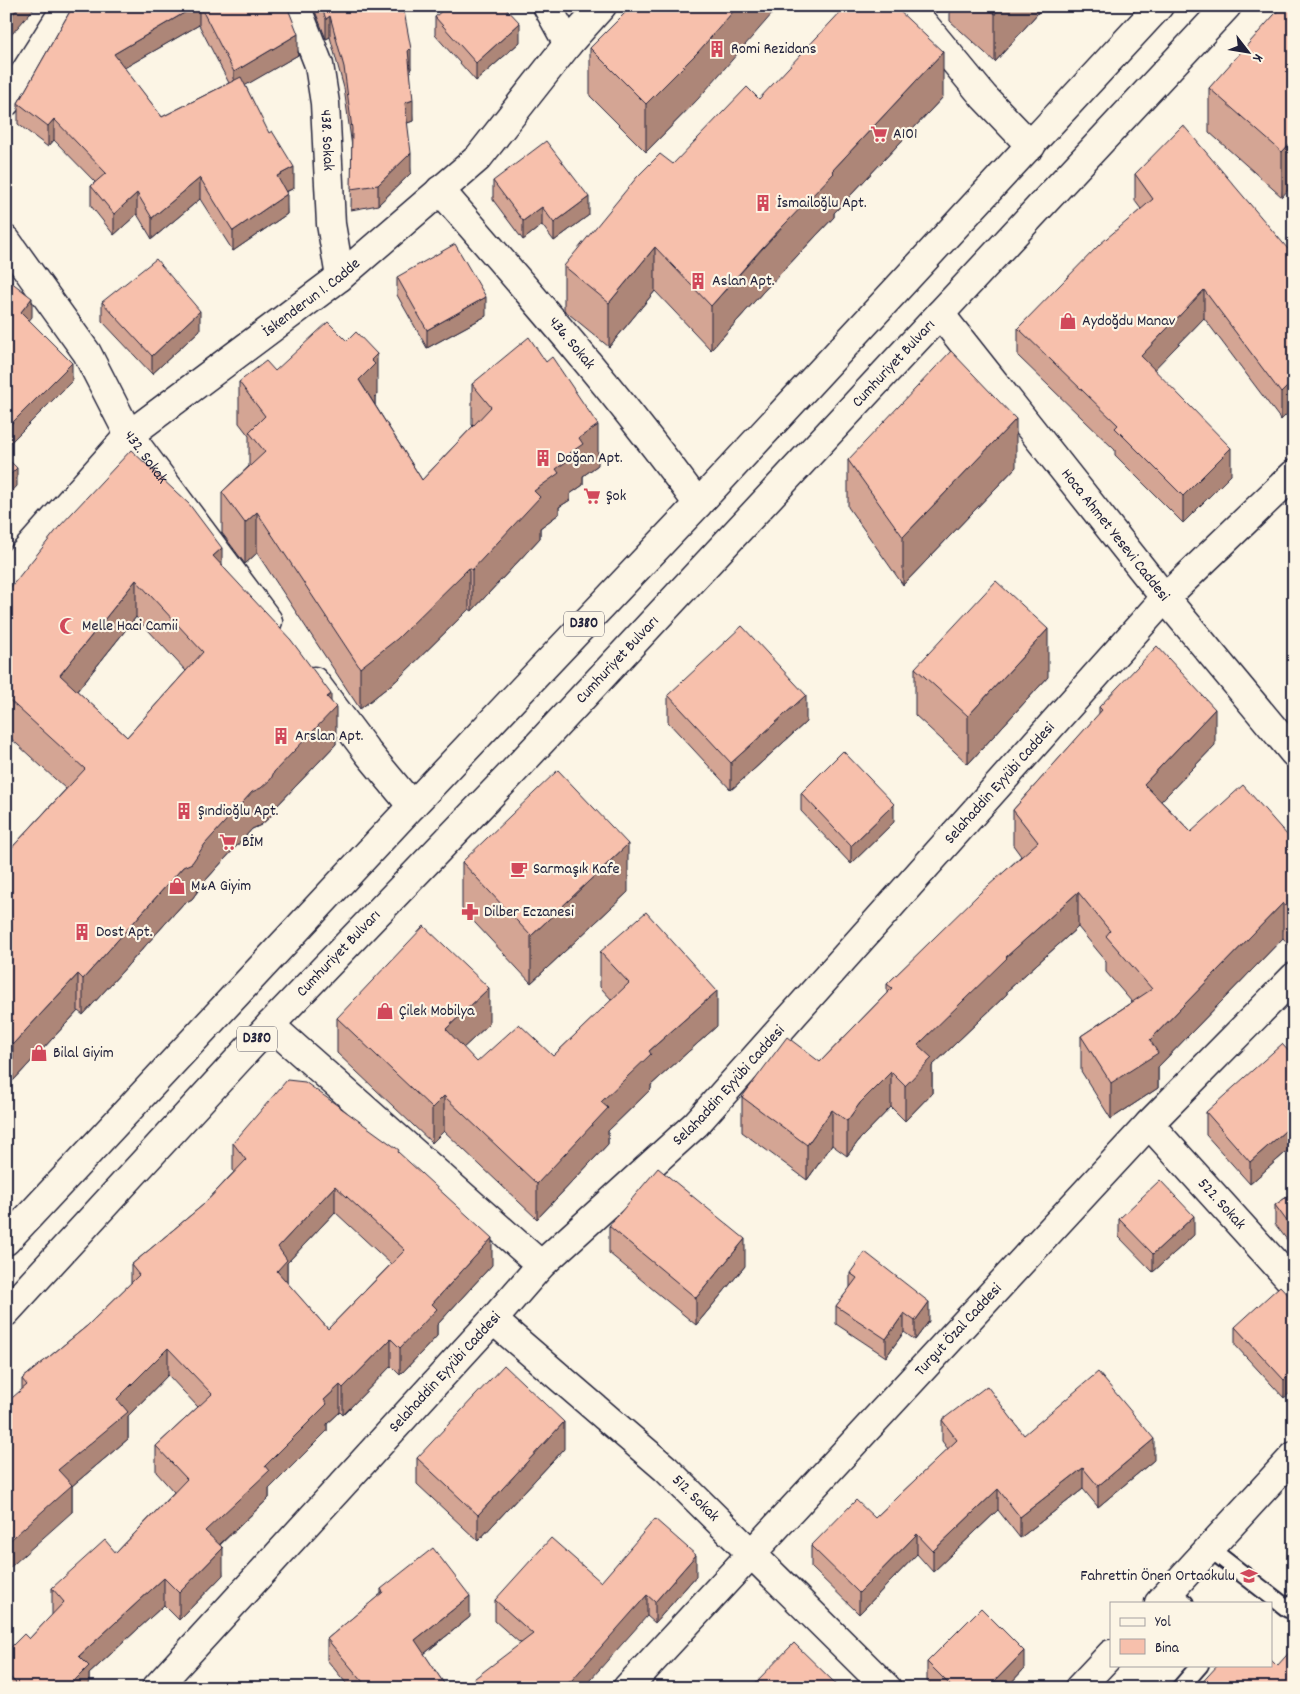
<svg xmlns="http://www.w3.org/2000/svg" width="1300" height="1694" viewBox="0 0 1300 1694" font-family="Dekko,sans-serif">
  <rect width="100%" height="100%" fill="#fcf5e5"/>
  <filter id="ink" filterUnits="userSpaceOnUse"><feTurbulence type="fractalNoise" baseFrequency=".02" numOctaves="2"/><feDisplacementMap in="SourceGraphic" scale="10" xChannelSelector="R" yChannelSelector="G"/><feConvolveMatrix kernelMatrix="1 2 1 2 8 2 1 2 1" color-interpolation-filters="sRGB"/></filter>
  <g filter="url(#ink)">
    <g fill="none" stroke-linecap="round" stroke-linejoin="round">
      <g stroke="#22223b" stroke-width="20">
        <g id="lane">
          <path d="M1209 1548 1288 1609 1294 1602"/>
          <path d="M1170 1591 1185 1603"/>
          <path d="M1180 1688 1200 1665"/>
        </g>
      </g>
      <g stroke="#22223b" stroke-width="31">
        <g id="street">
          <path id="s1" d="M296 6 319 65 325 103 331 224 340 277"/>
          <path d="M547 6 568 44"/>
          <path d="M909 6 984 97 1031 146"/>
          <path d="M6 102 67 6"/>
          <path id="s2" d="M440 190C529 292 618 394 698 504"/>
          <path id="s3" d="M6 240 87 353 129 435 268 621"/>
          <path d="M314 681 368 753 412 806"/>
          <path d="M270 1025 541 1265"/>
          <path id="s4" d="M1149 1124 1294 1284"/>
          <path id="s5" d="M493 1320 666 1469 887 1688"/>
        </g>
      </g>
      <g stroke="#22223b" stroke-width="31">
        <g id="secondary">
          <path id="s6" d="M940 314 1165 598 1294 753"/>
          <path id="s7" d="M6 574 129 435 340 277 478 158 568 44 602 6"/>
          <path d="M1159 1603 1294 1456"/>
          <path id="s8" d="M156 1688 493 1320 541 1265 696 1124 1165 598 1294 474"/>
          <path id="s9" d="M627 1688 1149 1124 1294 977"/>
          <path d="M1079 1688 1111 1654"/>
        </g>
      </g>
      <g stroke="#22223b" stroke-width="31">
        <g id="primary">
          <path d="M6 1241 412 806 698 504 1159 6"/>
          <path id="s10" d="M6 1312 270 1025 513 772 1227 6"/>
        </g>
      </g>
      <use href="#lane" stroke="#fcf5e5" stroke-width="16"/>
      <use href="#street" stroke="#fcf5e5" stroke-width="28"/>
      <use href="#secondary" stroke="#fcf5e5" stroke-width="28"/>
      <use href="#primary" stroke="#fcf5e5" stroke-width="28"/>
    </g>
    <g fill="#d4a594" stroke="#22223b" fill-rule="evenodd">
      <path d="M73 6H287L298 55 245 85 294 188 286 192 287 214 233 251 200 199 152 239 137 214 114 235 91 206V186L95 182 54 140 48 147 18 124V103ZM199 25 229 83 162 117 124 68Z"/>
      <path d="M313 6H403L411 69 410 70 413 121 407 123 411 173 378 205 351 210 352 147 344 88 330 37 326 39Z"/>
      <path d="M950 6H1044L995 62 950 21Z"/>
      <path d="M1294 6 1282 197 1209 132V88Z"/>
      <path d="M435 17 520 42 476 81 435 35Z"/>
      <path d="M590 48 698 99 646 152 590 96Z"/>
      <path d="M943 97 834 213V217L762 293 711 350 655 291 609 347 564 310V266L673 164 759 99Z"/>
      <path d="M1135 174 1288 249 1281 420 1204 318 1154 369 1231 475 1183 523 1115 455V450L1018 356V328L1141 209 1135 201Z"/>
      <path d="M493 181 589 215 554 241 542 225 523 240 493 200Z"/>
      <path d="M397 277 486 316 427 348 397 295Z"/>
      <path d="M102 302 200 330 152 374 102 321Z"/>
      <path d="M275 371 377 394 375 397V405L422 480 473 426 472 425V384L598 465 583 476V485L570 494V500L559 507V514L540 528V538L472 611 469 609 397 680 360 709 257 553 245 564 222 533V492L249 466V436L239 423V382Z"/>
      <path d="M848 460 1016 467 903 585 848 507Z"/>
      <path d="M222 565 331 702 336 744 274 809 271 816 261 825 252 829 205 881 192 899 183 904 83 1015 78 1011 13 1081 9 1077 6 1080V854L66 789 6 734V593ZM136 617 186 671 127 737 77 691Z"/>
      <path d="M915 668 1048 677 968 764 915 715Z"/>
      <path d="M668 695 806 722 731 790 668 722Z"/>
      <path d="M1099 707 1215 745 1161 801 1191 832 1288 836 1291 832V947L1283 938 1158 1067V1088L1111 1119 1081 1071V1036L1132 1002 1106 972V961L1078 927 1007 991V994L932 1066V1093L905 1121 891 1107 860 1139 847 1156 832 1145 807 1180 742 1132V1097L820 1062 887 993V984L1021 856 1013 845V810L1099 714Z"/>
      <path d="M801 793 894 822 851 864 801 811Z"/>
      <path d="M462 862 628 892 531 983 462 909Z"/>
      <path d="M600 952 717 1026 651 1085V1089L608 1131V1144L537 1219 444 1131 432 1143 337 1053V1018L489 1024 463 1048 477 1062 553 1056 612 1000 600 987Z"/>
      <path d="M1293 1056H1294V1145L1250 1184 1206 1135V1112Z"/>
      <path d="M233 1143 399 1154 492 1265 437 1325V1336L400 1375 391 1366 343 1415 340 1412 327 1424V1431L269 1489V1498L220 1545 223 1575 179 1620 164 1605 89 1674V1688H6V1652L29 1639 52 1615V1588L116 1553 174 1492 156 1472V1446L198 1407 168 1375 128 1416V1439L72 1486V1512L22 1389V1379L87 1326 131 1283V1265L203 1205 234 1172 233 1170ZM335 1212 391 1264 328 1329 287 1283V1263Z"/>
      <path d="M1294 1192V1249L1275 1224V1205Z"/>
      <path d="M1119 1219 1194 1235 1153 1272 1119 1237Z"/>
      <path d="M609 1226 745 1266 696 1325 609 1253Z"/>
      <path d="M850 1273 929 1321 915 1340 904 1332 886 1357 836 1324V1306L850 1288Z"/>
      <path d="M1294 1301 1284 1398 1235 1345V1327Z"/>
      <path d="M942 1420 1024 1435 1154 1460 1098 1507 1083 1489 1020 1538 998 1510 933 1572 917 1554 859 1614 811 1567V1546L875 1518 948 1449 942 1441Z"/>
      <path d="M564 1449 478 1541 417 1484V1458Z"/>
      <path d="M696 1576 655 1623 647 1616 520 1643 495 1621V1600L601 1582Z"/>
      <path d="M381 1589 470 1617 424 1654 447 1688H350L327 1660V1639L381 1594Z"/>
      <path d="M927 1662 1024 1669 1006 1688H934L927 1681Z"/>
      <path d="M755 1683 837 1688H755Z"/>
    </g>
    <g fill="#ad8678" stroke="#22223b">
      <path d="M20 6H36L6 41V22Z"/>
      <path d="M196 6H199V25L114 74V54Z"/>
      <path d="M738 6H779L698 99 646 152V104Z"/>
      <path d="M1002 6H1044L995 62V14Z"/>
      <path d="M330 16V37L326 39V19Z"/>
      <path d="M520 23V42L476 81V63Z"/>
      <path d="M298 34V55L234 92V72Z"/>
      <path d="M411 49V69L408 71V50Z"/>
      <path d="M943 52V97L834 213V217L762 293 711 350V306L832 171Z"/>
      <path d="M413 100V121L405 124V103Z"/>
      <path d="M54 119V140L48 147V126Z"/>
      <path d="M1294 139V183L1282 197V152Z"/>
      <path d="M411 153V173L378 205V185Z"/>
      <path d="M294 167V188L277 196V176Z"/>
      <path d="M200 178V199L152 239V218Z"/>
      <path d="M137 193V214L114 235V214Z"/>
      <path d="M287 194V214L233 251V231Z"/>
      <path d="M589 197V215L554 241V223Z"/>
      <path d="M542 207V225L523 240V221Z"/>
      <path d="M655 247V291L609 347V303Z"/>
      <path d="M1204 290V318L1141 383V356Z"/>
      <path d="M486 297V316L427 348V330Z"/>
      <path d="M32 298V317L21 330V312Z"/>
      <path d="M200 311V330L152 374V356Z"/>
      <path d="M377 354V394L375 397V405L359 380 371 360Z"/>
      <path d="M72 363V381L6 447V429Z"/>
      <path d="M1294 380V407L1281 420V393Z"/>
      <path d="M1016 419V467L903 585V537Z"/>
      <path d="M598 425V465L583 476V485L570 494V500L559 507V514L540 528V538L472 611V570L534 491 556 469 567 455 579 438Z"/>
      <path d="M1231 448V475L1183 523V496Z"/>
      <path d="M17 468V486L6 498V479Z"/>
      <path d="M257 512V553L245 564V523Z"/>
      <path d="M222 548V585L213 556Z"/>
      <path d="M469 568V609L397 680 360 709V668Z"/>
      <path d="M136 580V617L60 712V675Z"/>
      <path d="M1048 629V677L968 764V716Z"/>
      <path d="M331 694V712L336 707V744L274 809 271 816 261 825 252 829 205 881 192 899 183 904 83 1015V979L183 867 252 792 274 772 327 697Z"/>
      <path d="M806 695V722L731 790V763Z"/>
      <path d="M1215 709V745L1144 819V784Z"/>
      <path d="M894 804V822L851 864V846Z"/>
      <path d="M628 844V892L531 983V936Z"/>
      <path d="M1078 892V927L1007 991V994L932 1066V1093L905 1121V1086L918 1045 1006 957Z"/>
      <path d="M1283 903V938L1158 1067V1088L1111 1119V1083L1150 1040Z"/>
      <path d="M1294 908V944L1291 947V911Z"/>
      <path d="M78 974V1011L13 1081V1044Z"/>
      <path d="M489 988V1024L446 1064V1029Z"/>
      <path d="M717 991V1026L651 1085V1089L608 1131V1144L537 1219V1184L601 1102 649 1051Z"/>
      <path d="M9 1040V1077L6 1080V1043Z"/>
      <path d="M891 1072V1107L860 1139 847 1156V1121L860 1103Z"/>
      <path d="M444 1096V1131L432 1143V1108Z"/>
      <path d="M832 1110V1145L807 1180V1145Z"/>
      <path d="M1294 1123V1145L1250 1184V1162Z"/>
      <path d="M335 1186V1212L287 1263V1287L277 1298 278 1247Z"/>
      <path d="M1194 1216V1235L1153 1272V1254Z"/>
      <path d="M492 1238V1265L437 1325V1336L400 1375V1348L432 1304Z"/>
      <path d="M745 1239V1266L696 1325V1298Z"/>
      <path d="M929 1302V1321L915 1340V1321Z"/>
      <path d="M904 1313V1332L886 1357V1339Z"/>
      <path d="M391 1339V1366L343 1415V1388Z"/>
      <path d="M168 1348V1375L128 1416V1439L72 1486V1512L6 1571V1544L58 1470 117 1399Z"/>
      <path d="M1294 1371V1390L1284 1398V1380Z"/>
      <path d="M340 1385V1412L327 1424V1431L269 1489V1498L205 1558V1531L265 1466 324 1400Z"/>
      <path d="M564 1422V1449L478 1541V1515Z"/>
      <path d="M1154 1439V1460L1098 1507V1486Z"/>
      <path d="M1083 1468V1489L1020 1538V1517Z"/>
      <path d="M998 1489V1510L933 1572V1551Z"/>
      <path d="M917 1534V1554L859 1614V1593Z"/>
      <path d="M223 1548V1575L179 1620V1593Z"/>
      <path d="M696 1555V1576L655 1623V1602Z"/>
      <path d="M164 1578V1605L89 1674V1688H67L79 1656Z"/>
      <path d="M647 1595V1616L583 1688H561Z"/>
      <path d="M470 1596V1617L415 1661V1640Z"/>
      <path d="M1024 1651V1669L1006 1688H988Z"/>
    </g>
    <g fill="#f7c0ac" stroke="#22223b" fill-rule="evenodd">
      <path d="M6 6H20L6 22Z"/>
      <path d="M73 6H196L114 54 162 117 241 77 269 133 272 131 294 167 277 176 287 194 233 231 200 178 152 218 137 193 114 214 91 186 106 173 54 119 48 126 18 103Z"/>
      <path d="M200 6H287L298 34 234 72Z"/>
      <path d="M321 6H403L411 49 408 50 413 100 405 103 411 153 378 185 351 189 352 129 344 67 330 16 326 19Z"/>
      <path d="M447 6H504L520 23 476 63 435 17Z"/>
      <path d="M632 6H738L698 52 646 104 590 48Z"/>
      <path d="M846 6H894L943 52 832 171 834 173 762 248 711 306 655 247 609 303 564 266 637 177 660 154 673 164 747 87 759 99Z"/>
      <path d="M986 6H1002L995 14Z"/>
      <path d="M1282 6H1294V139L1282 152 1209 88Z"/>
      <path d="M1183 125 1288 249 1294 243V380L1281 393 1204 290 1141 356 1231 448 1183 496 1115 428 1118 425 1018 328 1100 244 1153 199 1135 174Z"/>
      <path d="M546 141 589 197 554 223 542 207 523 221 493 181Z"/>
      <path d="M455 244 486 297 427 330 397 277Z"/>
      <path d="M156 259 200 311 152 356 102 302Z"/>
      <path d="M6 278 32 298 21 312 72 363 6 429Z"/>
      <path d="M328 322 347 341 356 332 377 354 371 360 375 364 359 380 422 480 491 407 472 384 529 337 546 362 552 357 598 425 579 438 583 444 567 455 570 459 556 469 559 473 534 491 540 497 472 570 469 568 397 639 360 668 257 512 245 523 222 492 265 452 249 432 265 416 239 382 266 361 275 371Z"/>
      <path d="M951 351 1016 419 903 537 848 460Z"/>
      <path d="M131 450 189 504 222 548 213 556 291 640 331 694 327 697 336 707 274 772 271 779 261 788 252 792 205 844 192 863 183 867 83 979 78 974 13 1044 9 1040 6 1043V854L85 769 6 697V593L59 527ZM136 580 203 652 127 737 60 675Z"/>
      <path d="M6 457 17 468 6 479Z"/>
      <path d="M996 581 1048 629 968 716 915 668Z"/>
      <path d="M742 626 806 695 731 763 668 695Z"/>
      <path d="M1157 646 1215 709 1144 784 1191 832 1243 785 1288 836 1291 832 1294 835V908L1291 911 1283 903 1150 1040 1158 1053 1111 1083 1081 1036 1152 989 1106 936 1110 931 1078 892 1006 957 1007 958 918 1045 932 1058 905 1086 891 1072 860 1103 847 1121 832 1110 807 1145 742 1097 787 1037 820 1062 892 988 887 984 980 893 1038 842 1013 810 1102 710 1099 707Z"/>
      <path d="M843 751 894 804 851 846 801 793Z"/>
      <path d="M558 770 628 844 531 936 462 862Z"/>
      <path d="M646 912 717 991 649 1051 651 1054 601 1102 608 1108 537 1184 444 1096 432 1108 337 1018 424 926 489 988 446 1029 477 1062 519 1024 553 1056 629 983 600 952Z"/>
      <path d="M1282 1044 1293 1056H1294V1123L1250 1162 1206 1112Z"/>
      <path d="M287 1080 305 1082 399 1150 398 1152 492 1238 432 1304 437 1309 400 1348 391 1339 343 1388 340 1385 324 1400 327 1404 265 1466 269 1471 205 1531 223 1548 179 1593 164 1578 79 1656 89 1666 67 1688H21L6 1673V1652L24 1634 29 1639 64 1602 52 1588 105 1540 116 1553 187 1479 156 1446 212 1394 168 1348 117 1399 128 1412 58 1470 72 1485 6 1544V1403L27 1385 22 1379 87 1326 139 1275 131 1265 203 1205 246 1160 233 1143ZM335 1186 405 1250 328 1329 277 1271 287 1260 278 1247Z"/>
      <path d="M658 1168 745 1239 696 1298 609 1226Z"/>
      <path d="M1160 1180 1194 1216 1153 1254 1119 1219Z"/>
      <path d="M1294 1192V1231L1275 1205Z"/>
      <path d="M865 1252 929 1302 915 1321 904 1313 886 1339 836 1306 857 1278 850 1273Z"/>
      <path d="M1280 1286 1294 1301V1371L1284 1380 1235 1327Z"/>
      <path d="M504 1365 564 1422 478 1515 417 1458Z"/>
      <path d="M1098 1372 1154 1439 1098 1486 1083 1468 1020 1517 998 1489 933 1551 917 1534 859 1593 811 1546 856 1500 875 1518 957 1440 942 1420 987 1386 1024 1435Z"/>
      <path d="M655 1519 696 1555 655 1602 647 1595 572 1680 561 1688H462L533 1634 495 1600 551 1538 601 1582Z"/>
      <path d="M433 1548 470 1596 415 1640 447 1688H368L327 1639 383 1592 381 1589Z"/>
      <path d="M981 1608 1024 1651 988 1688H953L927 1662Z"/>
      <path d="M794 1643 837 1685 834 1688H759L755 1683Z"/>
      <path d="M1294 1647V1688H1197L1218 1665H1271V1660L1277 1666Z"/>
    </g>
  </g>
  <defs>
    <g id="building-bare" transform="scale(1.35)"><path d="M-4-6H4V6H1V3H-1V6H-4ZM-2.5-4.3h1.7v1.8h-1.7ZM.8-4.3h1.7v1.8H.8ZM-2.5-1h1.7V.8h-1.7ZM.8-1h1.7V.8H.8Z" fill="#d1495b" stroke="#fcf5e5" stroke-width="2.5" paint-order="stroke"/></g>
    <g id="supermarket-bare" transform="scale(1.35)"><path d="M-6-5.5h2.5l.6 2H6L4.5 2H-2.5L-4.4-4H-6ZM-1.5 3.2a1.3 1.3 0 1 0 .1 0ZM3 3.2a1.3 1.3 0 1 0 .1 0Z" fill="#d1495b" stroke="#fcf5e5" stroke-width="2.5" paint-order="stroke"/></g>
    <g id="shop-bare" transform="scale(1.35)"><path d="M-5-2.5h2.3a2.7 3.5 0 0 1 5.4 0H5L5.5 6h-11ZM-1.5-2.5h3a1.5 2.3 0 0 0-3 0Z" fill="#d1495b" stroke="#fcf5e5" stroke-width="2.5" paint-order="stroke"/></g>
    <g id="mosque-bare" transform="scale(1.35)"><path d="M3.5-4.9A6 6 0 1 0 3.5 4.9A5 5 0 1 1 3.5-4.9Z" fill="#d1495b" stroke="#fcf5e5" stroke-width="2.5" paint-order="stroke"/></g>
    <g id="cafe-bare" transform="scale(1.35)"><path d="M-5.5-4.5H6V0H3Q3 3.5 0 3.5H-2.5Q-5.5 3.5-5.5 0ZM3-3.2v2h1.7v-2ZM-6 4.5H4V6H-6Z" fill="#d1495b" stroke="#fcf5e5" stroke-width="2.5" paint-order="stroke"/></g>
    <g id="pharmacy-bare" transform="scale(1.35)"><path d="M-2-6h4v4h4v4h-4v4h-4v-4h-4v-4h4Z" fill="#d1495b" stroke="#fcf5e5" stroke-width="2.5" paint-order="stroke"/></g>
    <g id="school-bare" transform="scale(1.35)"><path d="M0-5L7-2L0 1L-7-2ZM-4 1L0 2.5L4 1V4Q0 6-4 4Z" fill="#d1495b" stroke="#fcf5e5" stroke-width="2.5" paint-order="stroke"/></g>
  </defs>
  <g fill-rule="evenodd">
    <use href="#building-bare" x="717" y="49"/>
    <use href="#supermarket-bare" x="879" y="134"/>
    <use href="#building-bare" x="763" y="203"/>
    <use href="#building-bare" x="698" y="281"/>
    <use href="#shop-bare" x="1068" y="321"/>
    <use href="#building-bare" x="543" y="458"/>
    <use href="#supermarket-bare" x="592" y="496"/>
    <use href="#mosque-bare" x="68" y="626"/>
    <use href="#building-bare" x="281" y="736"/>
    <use href="#building-bare" x="184" y="811"/>
    <use href="#supermarket-bare" x="228" y="842"/>
    <use href="#cafe-bare" x="519" y="869"/>
    <use href="#shop-bare" x="177" y="886"/>
    <use href="#pharmacy-bare" x="470" y="912"/>
    <use href="#building-bare" x="82" y="932"/>
    <use href="#shop-bare" x="385" y="1011"/>
    <use href="#shop-bare" x="39" y="1053"/>
    <use href="#school-bare" x="1249" y="1576"/>
  </g>
  <g text-anchor="middle" dominant-baseline="central" stroke-width="4.5" stroke-linejoin="round" paint-order="stroke">
    <g fill="#fcf5e5" stroke="#63616e" stroke-width="1">
      <rect x="564" y="611.5" width="40" height="25" rx="4"/>
      <rect x="237" y="1026.5" width="40" height="25" rx="4"/>
    </g>
    <g font-size="15" font-weight="bold" fill="#22223b">
      <text x="584" y="624">D380</text>
      <text x="257" y="1039">D380</text>
    </g>
    <g font-size="16" fill="#22223b" stroke="#fcf5e5" text-anchor="start">
      <text x="731" y="49">Romi Rezidans</text>
      <text x="893" y="134">A101</text>
      <text x="777" y="203">İsmailoğlu Apt.</text>
      <text x="712" y="281">Aslan Apt.</text>
      <text x="1082" y="321">Aydoğdu Manav</text>
      <text x="557" y="458">Doğan Apt.</text>
      <text x="606" y="496">Şok</text>
      <text x="82" y="626">Melle Haci Camii</text>
      <text x="295" y="736">Arslan Apt.</text>
      <text x="198" y="811">Şındioğlu Apt.</text>
      <text x="242" y="842">BİM</text>
      <text x="533" y="869">Sarmaşık Kafe</text>
      <text x="191" y="886">M&amp;A Giyim</text>
      <text x="484" y="912">Dilber Eczanesi</text>
      <text x="96" y="932">Dost Apt.</text>
      <text x="399" y="1011">Çilek Mobilya</text>
      <text x="53" y="1053">Bilal Giyim</text>
      <text x="1235" y="1576" text-anchor="end">Fahrettin Önen Ortaokulu</text>
    </g>
    <g font-size="16" fill="#22223b" stroke="#fcf5e5">
      <text stroke="none"><textPath href="#s1" startOffset="139">438. Sokak</textPath></text>
      <text stroke="none"><textPath href="#s7" startOffset="414">İskenderun 1. Cadde</textPath></text>
      <text stroke="none"><textPath href="#s2" startOffset="202">436. Sokak</textPath></text>
      <text stroke="none"><textPath href="#s10" startOffset="1299">Cumhuriyet Bulvarı</textPath></text>
      <text stroke="none"><textPath href="#s3" startOffset="259">432. Sokak</textPath></text>
      <text stroke="none"><textPath href="#s6" startOffset="282">Hoca Ahmet Yesevi Caddesi</textPath></text>
      <text stroke="none"><textPath href="#s10" startOffset="894">Cumhuriyet Bulvarı</textPath></text>
      <text stroke="none"><textPath href="#s8" startOffset="1238">Selahaddin Eyyübi Caddesi</textPath></text>
      <text stroke="none"><textPath href="#s10" startOffset="489">Cumhuriyet Bulvarı</textPath></text>
      <text stroke="none"><textPath href="#s8" startOffset="832">Selahaddin Eyyübi Caddesi</textPath></text>
      <text stroke="none"><textPath href="#s4" startOffset="108">522. Sokak</textPath></text>
      <text stroke="none"><textPath href="#s9" startOffset="488">Turgut Özal Caddesi</textPath></text>
      <text stroke="none"><textPath href="#s8" startOffset="428">Selahaddin Eyyübi Caddesi</textPath></text>
      <text stroke="none"><textPath href="#s5" startOffset="270">512. Sokak</textPath></text>
    </g>
  </g>
  <rect width="1300" height="1694" fill="none" stroke="#fcf5e5" stroke-width="25"/>
  <rect x="12" y="12" width="1275" height="1669" fill="none" stroke="#22223b" stroke-width="2" filter="url(#ink)"/>
  <rect x="1110" y="1602" width="162" height="65" fill="#fcf5e5" stroke="#a5a1a1"/>
  <rect x="1120" y="1618" width="25" height="8" fill="#fcf5e5" stroke="#a5a1a1"/>
  <text x="1155" y="1626" font-size="15" fill="#22223b">Yol</text>
  <rect x="1120" y="1639" width="25" height="15" fill="#f7c0ac" stroke="#a5a1a1"/>
  <text x="1155" y="1652" font-size="15" fill="#22223b">Bina</text>
  <g transform="translate(1248 52) rotate(121)" stroke="#fcf5e5" stroke-width="4" paint-order="stroke">
  <path d="M0-4L9 19L0 12L-9 19Z" fill="#22223b"/>
  <text y="-8" font-size="14" font-weight="bold" text-anchor="middle" fill="#22223b">K</text>
  </g>
</svg>
